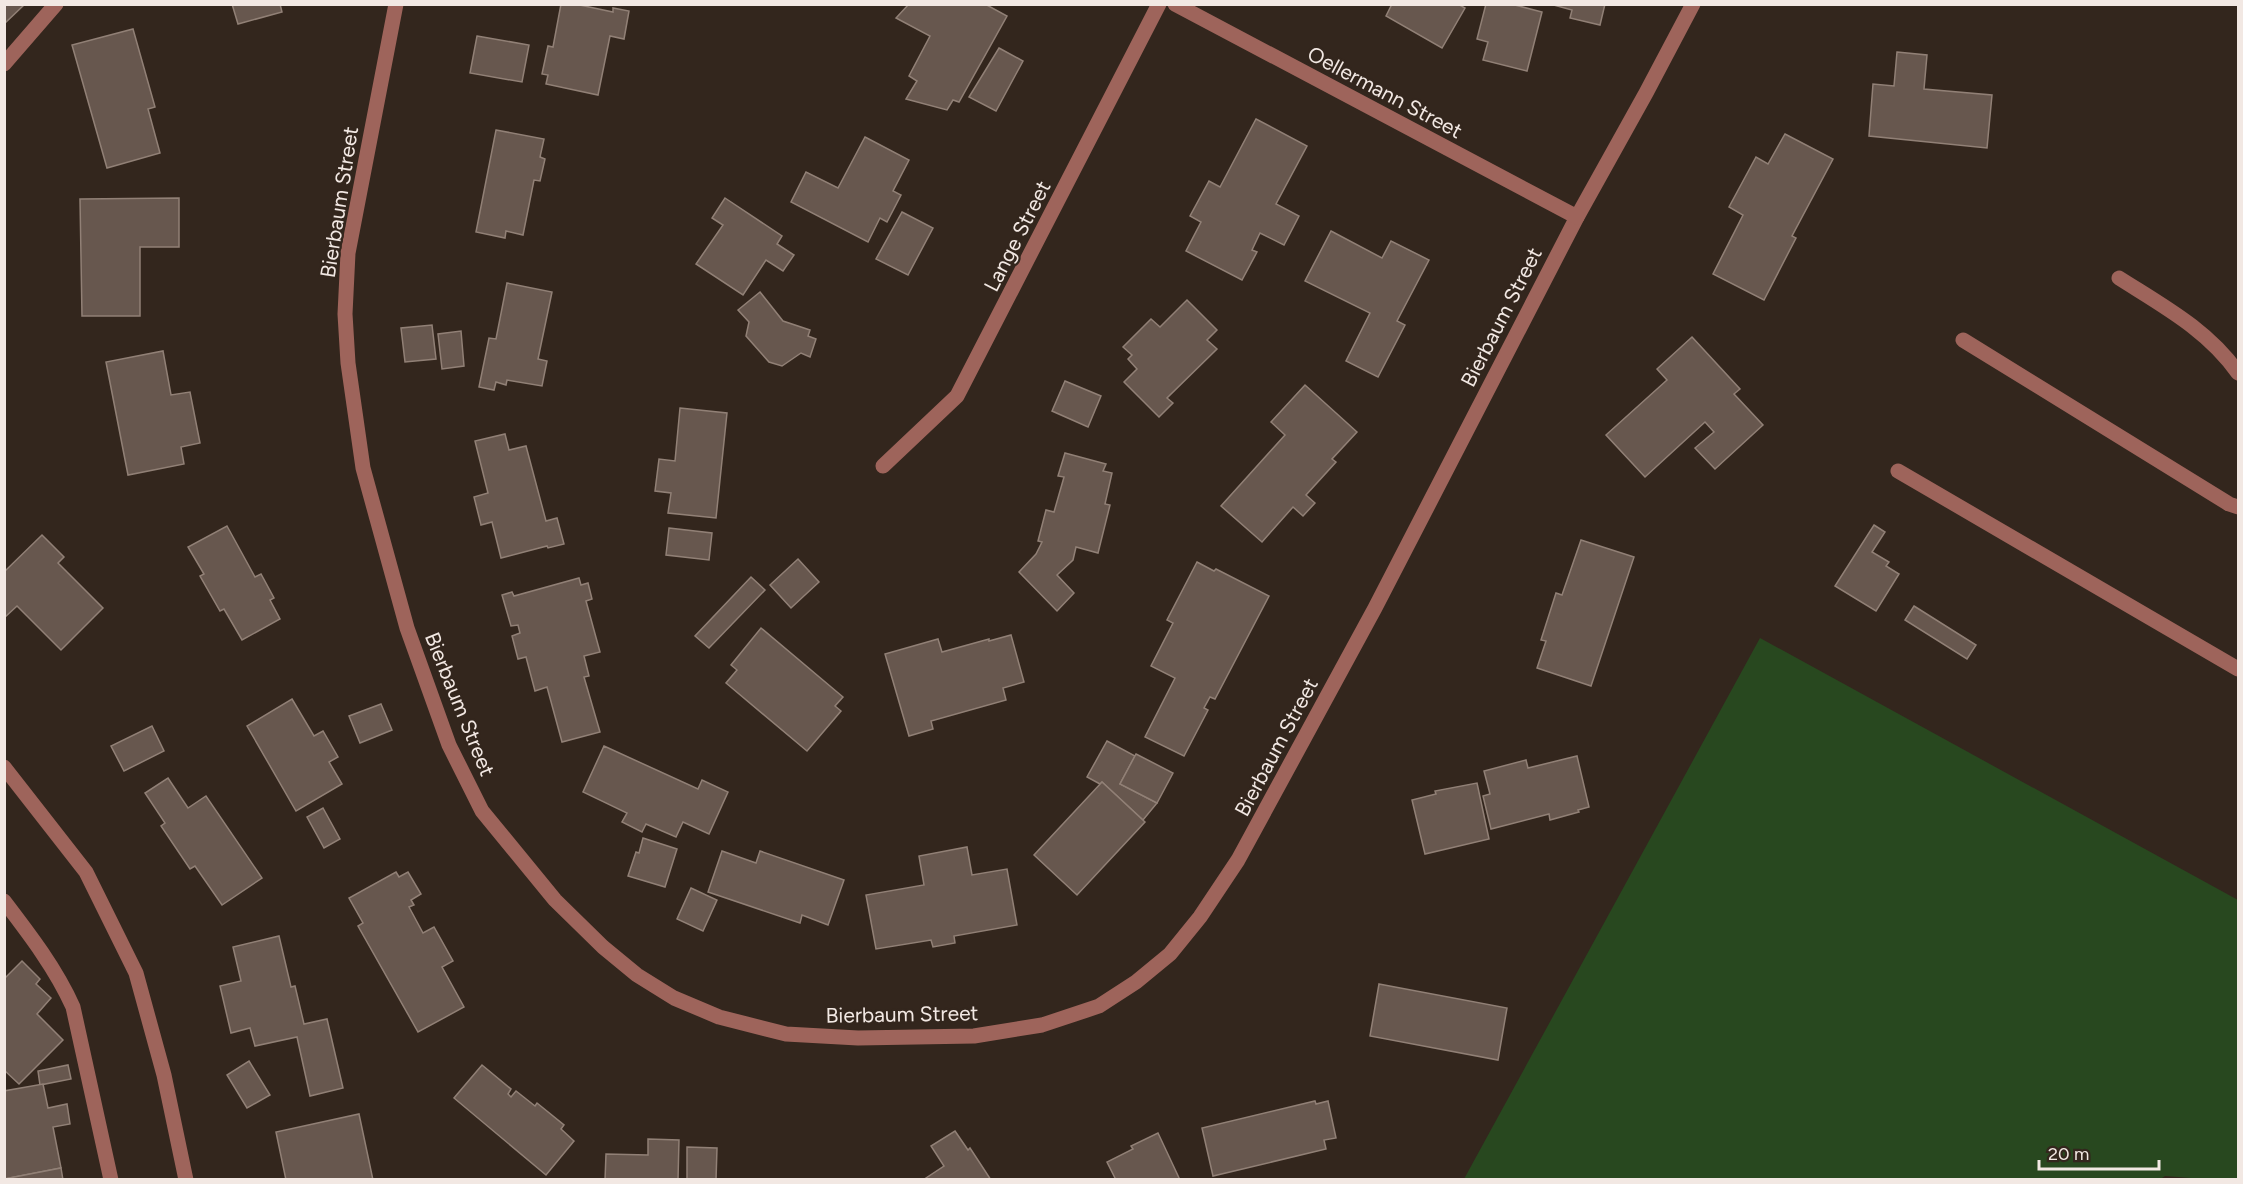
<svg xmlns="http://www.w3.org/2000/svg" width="2243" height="1184" viewBox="0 0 2243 1184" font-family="Figtree,sans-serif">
  <rect width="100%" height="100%" fill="#33261d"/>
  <path fill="#28481f" d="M1760 638 2238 900V1179H2203L2165 1176 2159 1180 1464 1179Z"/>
  <g fill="#67574e" stroke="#918076" stroke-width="1.5">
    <path d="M4 4H25L4 24Z"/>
    <path d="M232 4H280L282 12 238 24Z"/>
    <path d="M561 4H575L613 12V8L629 11 624 39 610 36 598 95 546 84 548 75 542 74 548 46 553 47Z"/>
    <path d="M909 4H985L1007 16 959 102 953 100 947 110 906 99 917 81 909 76 930 36 896 18Z"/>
    <path d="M1392 4H1458L1465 8 1442 48 1386 16Z"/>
    <path d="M1486 4H1511L1542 12 1527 71 1483 60 1488 42 1477 39Z"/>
    <path d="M1550 4H1605L1600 25 1570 18 1572 10Z"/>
    <path d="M133 29 155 107 148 109 160 153 107 168 72 45Z"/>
    <path d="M477 36 529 45 522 82 470 73Z"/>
    <path d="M999 48 1023 61 996 111 969 97Z"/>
    <path d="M1897 52 1927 55 1924 89 1992 95 1987 148 1869 136 1873 84 1894 86Z"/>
    <path d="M1256 119 1307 146 1276 204 1299 216 1284 245 1260 233 1252 250 1257 252 1242 280 1186 251 1201 222 1190 216 1209 181 1220 187Z"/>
    <path d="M496 130 544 139 540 157 545 159 540 181 534 180 523 235 506 231 505 238 476 232Z"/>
    <path d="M1785 134 1833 159 1792 236 1796 238 1764 300 1713 274 1743 215 1729 207 1756 157 1768 164Z"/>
    <path d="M865 137 909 160 893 191 901 195 887 222 880 218 868 242 791 202 806 172 838 188Z"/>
    <path d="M179 198V247H140V316H82L80 199Z"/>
    <path d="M725 198 782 236 777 244 794 255 783 271 766 260 743 295 696 264 723 225 712 218Z"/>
    <path d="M902 212 933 228 908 275 876 259Z"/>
    <path d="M1331 231 1382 258 1391 241 1429 260 1397 321 1405 325 1378 377 1346 361 1370 313 1305 281Z"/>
    <path d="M507 283 552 292 538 359 547 361 542 386 507 380 506 385 496 382 494 390 479 387 489 338 496 339Z"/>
    <path d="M760 292 783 321 810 330 808 336 816 339 810 357 801 353 782 366 769 362 746 336 749 322 738 310Z"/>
    <path d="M1187 300 1217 330 1207 340 1217 349 1167 398 1173 403 1159 417 1124 382 1137 369 1128 359 1132 355 1123 347 1151 319 1160 327Z"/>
    <path d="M432 325 436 359 405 362 401 328Z"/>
    <path d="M461 331 464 366 442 369 438 334Z"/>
    <path d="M1692 337 1740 389 1734 394 1763 425 1715 469 1695 448 1714 432 1705 422 1645 477 1606 435 1667 380 1657 369Z"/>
    <path d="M163 351 171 395 190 392 200 443 181 447 184 464 128 475 106 362Z"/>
    <path d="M1065 381 1101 396 1088 427 1052 411Z"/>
    <path d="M1305 385 1357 432 1332 459 1336 462 1306 495 1315 503 1303 516 1293 507 1262 542 1221 506 1285 435 1271 422Z"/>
    <path d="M680 408 727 413 716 518 668 513 671 493 655 491 659 459 675 461Z"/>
    <path d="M505 434 509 450 526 446 546 521 557 518 564 544 548 548 547 546 501 558 492 522 481 525 474 497 488 493 475 441Z"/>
    <path d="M1065 453 1106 464 1103 471 1112 473 1105 504 1110 505 1098 553 1076 547 1073 560 1057 575 1074 593 1057 611 1019 572 1036 554 1042 542 1038 541 1046 510 1054 512 1064 477 1058 476Z"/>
    <path d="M1874 525 1885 532 1872 552 1889 562 1886 566 1899 574 1876 611 1835 586Z"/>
    <path d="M227 526 255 577 261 574 274 598 270 600 280 619 242 640 224 609 220 611 200 576 204 574 188 547Z"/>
    <path d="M669 528 712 533 709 560 666 555Z"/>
    <path d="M42 535 64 557 58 563 103 608 61 650 17 606 4 618V572Z"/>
    <path d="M1581 540 1634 557 1591 686 1537 668 1546 641 1541 640 1556 593 1562 595Z"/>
    <path d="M798 559 819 582 791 608 770 585Z"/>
    <path d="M1197 562 1214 571 1216 569 1269 596 1215 699 1210 697 1204 708 1208 710 1184 756 1145 737 1175 678 1151 666 1173 623 1167 620Z"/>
    <path d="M751 577 765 590 709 648 695 636Z"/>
    <path d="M579 578 581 585 588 583 592 599 586 601 600 652 584 656 589 676 584 677 600 732 562 742 547 687 535 691 526 657 518 659 512 636 520 633 518 625 511 626 502 595 512 592 514 596Z"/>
    <path d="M1914 606 1976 645 1967 659 1905 620Z"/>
    <path d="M761 628 843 697 835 706 841 711 807 751 726 683 737 670 731 665Z"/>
    <path d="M1011 635 1024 682 1003 688 1006 700 931 721 933 729 909 736 885 654 938 639 942 652 989 639V641Z"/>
    <path d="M292 699 314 736 323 731 338 757 329 762 342 784 296 811 247 726Z"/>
    <path d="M381 704 392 730 360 743 349 716Z"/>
    <path d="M152 726 164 751 124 771 111 746Z"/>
    <path d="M1107 741 1135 756 1120 784 1157 803 1143 820 1102 782 1100 784 1087 777Z"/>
    <path d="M604 746 698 789 702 780 728 792 709 834 683 822 676 837 646 824 642 832 622 822 627 813 583 792Z"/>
    <path d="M1136 754 1173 773 1157 803 1120 784Z"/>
    <path d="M1577 756 1589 807 1578 810 1579 812 1550 820 1549 814 1491 829 1483 796 1490 794 1484 771 1526 760 1528 768Z"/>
    <path d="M168 778 188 808 206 796 262 878 222 905 195 866 190 869 161 826 165 823 145 793Z"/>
    <path d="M1102 782 1145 822 1077 895 1034 855Z"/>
    <path d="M1477 783 1489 839 1425 854 1412 800 1436 794 1435 791Z"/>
    <path d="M323 808 340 839 324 848 307 817Z"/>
    <path d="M643 838 677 849 665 887 628 876 636 852 639 853Z"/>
    <path d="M967 847 972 875 1007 869 1017 925 954 936 955 943 933 947 931 940 876 949 866 895 924 885 919 856Z"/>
    <path d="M722 851 756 863 760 851 844 880 828 925 802 915 800 923 708 892Z"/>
    <path d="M396 872 399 877 408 872 421 894 411 900 414 905 409 907 423 933 434 927 453 961 442 967 464 1007 418 1032 358 926 363 923 349 898Z"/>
    <path d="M691 888 717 900 703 931 677 919Z"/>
    <path d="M279 936 291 987 295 986 304 1024 327 1019 343 1088 310 1096 297 1037 255 1046 250 1028 231 1033 220 986 241 981 233 947Z"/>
    <path d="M22 961 40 979 36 984 51 998 37 1014 63 1040 19 1084 4 1070V979Z"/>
    <path d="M1379 984 1507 1008 1498 1060 1370 1036Z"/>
    <path d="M249 1061 270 1095 247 1108 227 1075Z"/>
    <path d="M68 1065 71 1079 40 1085 38 1071Z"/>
    <path d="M482 1065 511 1089 508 1094 511 1097 516 1091 535 1106 537 1103 564 1125 561 1129 574 1141 546 1175 454 1098Z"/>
    <path d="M43 1084 48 1108 67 1104 70 1124 53 1127 61 1168 4 1179V1091Z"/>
    <path d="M1315 1101 1316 1104 1328 1101 1336 1138 1324 1140 1326 1149 1213 1176 1202 1128Z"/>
    <path d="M359 1114 373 1180H286L276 1132Z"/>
    <path d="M955 1131 968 1150 970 1148 991 1180H923L944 1166 931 1146Z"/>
    <path d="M1158 1133 1180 1180H1116L1107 1162 1133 1149 1131 1146Z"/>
    <path d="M648 1139 679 1140 678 1180H605L606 1154 648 1155Z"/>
    <path d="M687 1147 717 1148 716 1180H687Z"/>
    <path d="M61 1168 63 1180H4V1179Z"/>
  </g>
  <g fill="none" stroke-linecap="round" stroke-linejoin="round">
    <g stroke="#9e645b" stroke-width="15">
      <path d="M396 4 348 253 345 314 348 363 363 468 407 628 449 745 482 811 555 900 603 947 637 975 674 998 719 1017 786 1034 858 1038 974 1036 1042 1025 1099 1006 1136 982 1170 954 1200 917 1238 860 1375 608 1577 217 1646 93 1693 4"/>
      <path d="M1175 4 1577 217"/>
      <path d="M4 64 56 4"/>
      <path d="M2119 278C2163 306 2208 330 2238 373"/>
      <path d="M1963 340 2229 504 2238 507"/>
      <path d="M883 466 957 396 1159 4"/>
      <path d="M1898 471 2238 669"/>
      <path d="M4 767 86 872 136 973 164 1075 186 1180"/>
      <path d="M4 901C30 935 56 969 73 1007L111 1180"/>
    </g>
  </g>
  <g text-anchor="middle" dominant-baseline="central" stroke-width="4.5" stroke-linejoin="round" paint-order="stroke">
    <g font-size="21" fill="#f2e8e3" stroke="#33261d">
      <text transform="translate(1385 92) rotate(28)">Oellermann Street</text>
      <text transform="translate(339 202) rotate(-81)">Bierbaum Street</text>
      <text transform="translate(1017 236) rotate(-63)">Lange Street</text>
      <text transform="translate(1501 317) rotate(-63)">Bierbaum Street</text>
      <text transform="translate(460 704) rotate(68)">Bierbaum Street</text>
      <text transform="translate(1276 747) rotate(-62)">Bierbaum Street</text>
      <text transform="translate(902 1014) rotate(-1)">Bierbaum Street</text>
    </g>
  </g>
  <rect width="2243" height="1184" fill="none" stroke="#f2e8e3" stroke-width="12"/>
  <path d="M2039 1160v9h120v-9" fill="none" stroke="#f2e8e3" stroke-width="3"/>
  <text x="2048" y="1160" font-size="18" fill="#f2e8e3" stroke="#33261d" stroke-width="4.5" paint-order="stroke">20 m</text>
</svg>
